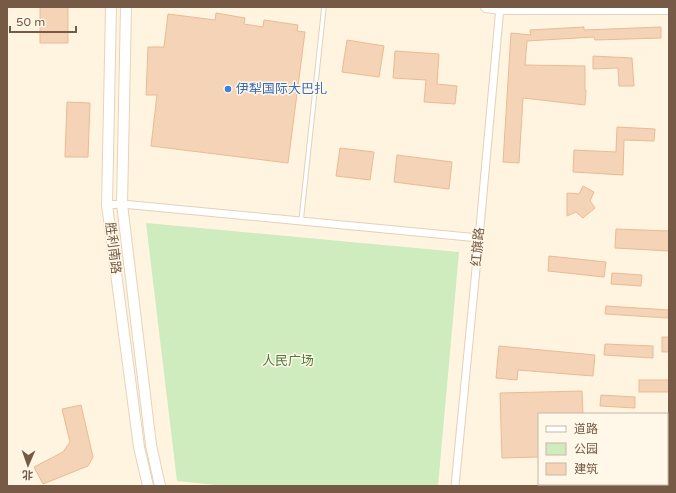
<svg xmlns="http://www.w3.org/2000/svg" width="676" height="493" viewBox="0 0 676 493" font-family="'Varela Round','Noto Sans SC',sans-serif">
  <rect width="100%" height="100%" fill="#fef4e0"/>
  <path fill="#ceecbe" d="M146 223 459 252 438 486H225L177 481Z"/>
  <g fill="#f5d3b6" stroke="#e9bb95">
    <rect x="40" y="7" width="28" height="36"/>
    <path d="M216 13 245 18 244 24 263 27 264 20 298 25 297 31 305 32 288 163 151 146 157 95H146L148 47H164L168 14 215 20Z"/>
    <path d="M584 27V30L661 27V38L595 40 594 37 527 41 525 65 585 66V90H586L585 105 523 98 519 163 503 162 511 33 531 35 530 30Z"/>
    <path d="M347 40 384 46 379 77 342 72Z"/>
    <path d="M395 51 439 54 437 84 457 86 455 104 424 102 426 80 393 78Z"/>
    <path d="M593 56 632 58 634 86H619L618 68 593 69Z"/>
    <path d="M67 102 90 103 88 157H65Z"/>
    <path d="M617 127 655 129 654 141 624 140 623 175 573 172 574 150 616 152Z"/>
    <path d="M340 148 374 152 370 180 336 176Z"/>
    <path d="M397 155 452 162 449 189 394 182Z"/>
    <path d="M583 186 594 192 590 201 595 208 583 218 576 212 567 216V193L579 194Z"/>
    <path d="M616 229 669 231V251L615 248Z"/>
    <path d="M549 256 606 262 604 277 548 271Z"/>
    <path d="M612 273 642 275 641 286 611 284Z"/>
    <path d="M606 306 669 310 668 318 605 314Z"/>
    <rect x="662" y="337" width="7" height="15"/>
    <path d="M605 344 653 346V358L604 355Z"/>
    <path d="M499 346 595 355 593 376 518 370 517 380 496 378Z"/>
    <rect x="639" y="380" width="30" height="12"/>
    <path d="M582 391 583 414H539V457L502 458 500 393Z"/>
    <path d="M601 395 635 397V408L600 406Z"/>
    <path d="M81 405 93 457 88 466 43 484 34 467 63 452 70 442 62 409Z"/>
  </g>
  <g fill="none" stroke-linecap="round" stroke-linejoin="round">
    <g stroke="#e2d1bc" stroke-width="5.5">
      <path id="lane" d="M301 221 324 7"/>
    </g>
    <g stroke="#e2d1bc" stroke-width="9">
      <g id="street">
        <path d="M107 205 122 204 479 238"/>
        <path d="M455 486 479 238 500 7"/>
      </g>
    </g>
    <g stroke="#e8d2b9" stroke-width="12">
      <g id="secondary">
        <path d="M111 7 107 205 139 447 148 486"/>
        <path d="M126 7 122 204 151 445 160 486"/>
        <path d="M486 7 500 9H669"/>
      </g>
    </g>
    <use href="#lane" stroke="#fff" stroke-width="3.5"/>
    <use href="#street" stroke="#fff" stroke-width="7"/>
    <use href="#secondary" stroke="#fff" stroke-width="10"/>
  </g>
  <circle fill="#3f7fe0" stroke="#fff7e8" stroke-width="1.5" cx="228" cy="89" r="4"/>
  <g text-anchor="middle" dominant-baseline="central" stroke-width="3" stroke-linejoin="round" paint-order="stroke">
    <g font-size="13" fill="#366cbe" stroke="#fff7e8" text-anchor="start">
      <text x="236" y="89">伊犁国际大巴扎</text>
    </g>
    <g font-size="13" fill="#765a46" stroke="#fff7e8">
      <text transform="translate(478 247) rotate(-85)">红旗路</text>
      <text transform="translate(113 248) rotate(83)">胜利南路</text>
    </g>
    <g font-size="13" fill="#4c7d3d" stroke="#fff7e8">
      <text x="288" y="361">人民广场</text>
    </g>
  </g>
  <rect width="676" height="493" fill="none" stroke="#765a46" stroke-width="16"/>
  <rect x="538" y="413" width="130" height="72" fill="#fff7e8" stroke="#c8b8a7"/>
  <rect x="546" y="426" width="20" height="6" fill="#ffffff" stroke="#c8b8a7"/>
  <text x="574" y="433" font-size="12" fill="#765a46">道路</text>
  <rect x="546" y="443" width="20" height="12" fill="#ceecbe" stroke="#c8b8a7"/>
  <text x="574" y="453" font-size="12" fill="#765a46">公园</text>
  <rect x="546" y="463" width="20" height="12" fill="#f5d3b6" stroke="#c8b8a7"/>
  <text x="574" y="473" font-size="12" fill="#765a46">建筑</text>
  <g transform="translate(28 465) rotate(182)" stroke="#fff7e8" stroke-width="3" paint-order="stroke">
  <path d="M0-3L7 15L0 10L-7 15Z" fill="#765a46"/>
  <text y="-6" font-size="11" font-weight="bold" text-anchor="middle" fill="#765a46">北</text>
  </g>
  <path d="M10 26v6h66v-6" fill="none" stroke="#765a46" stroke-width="2"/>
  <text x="16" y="26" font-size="12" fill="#765a46" stroke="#fff7e8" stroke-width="3" paint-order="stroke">50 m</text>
</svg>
